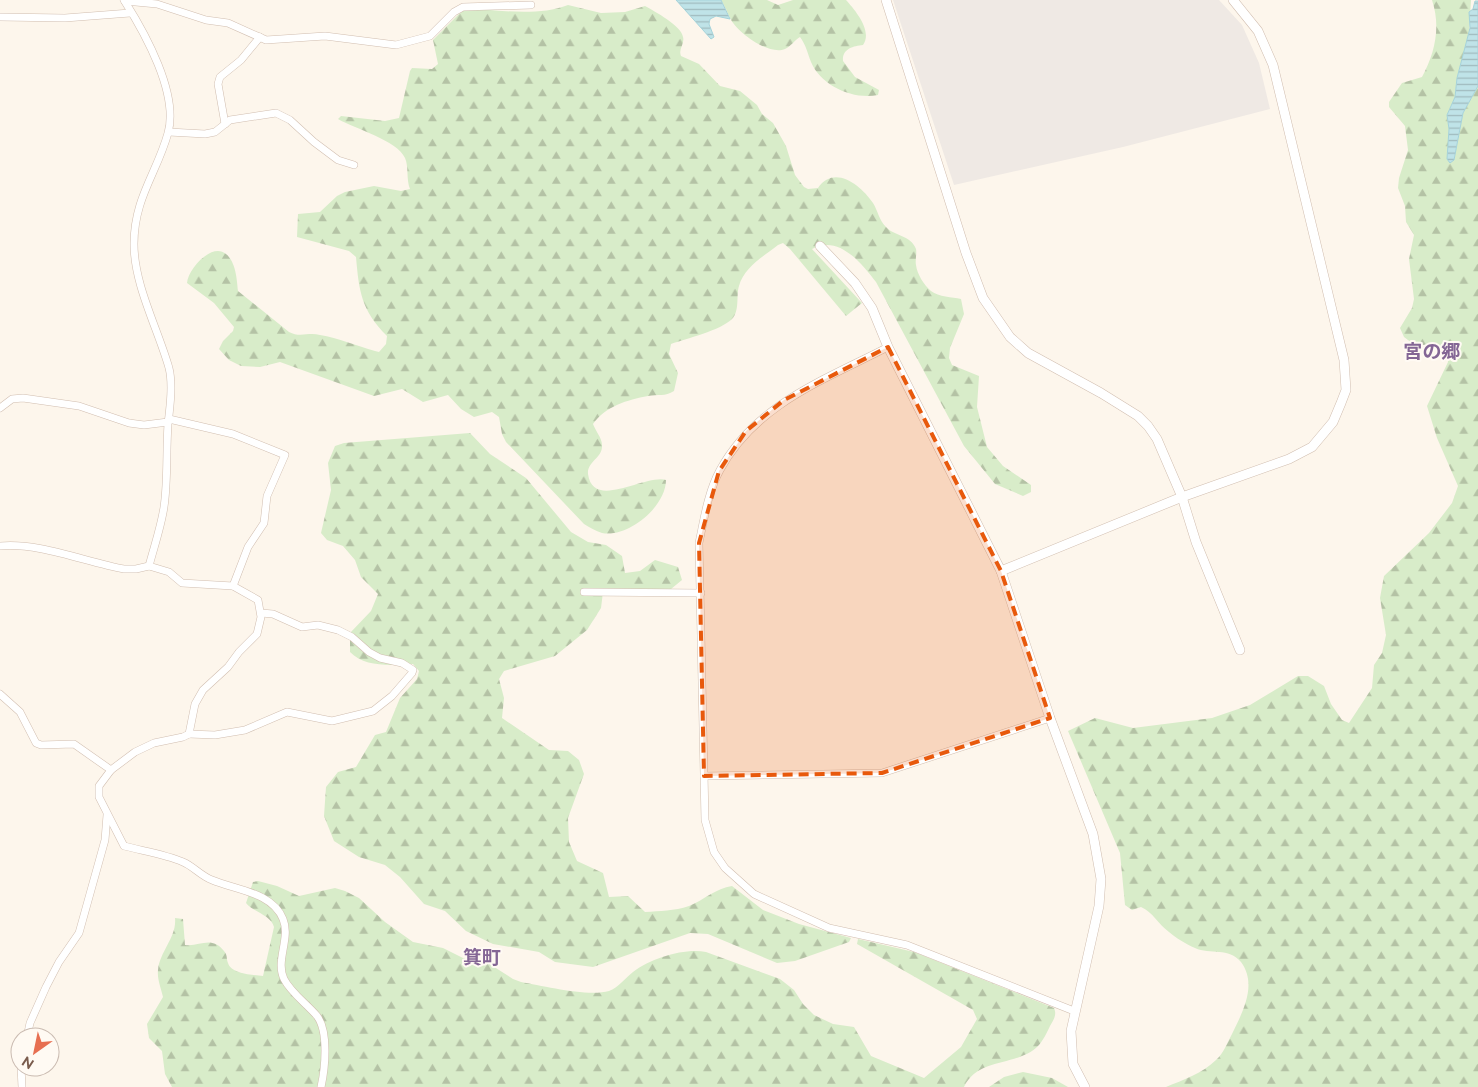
<svg xmlns="http://www.w3.org/2000/svg" width="1478" height="1087" viewBox="0 0 1478 1087" font-family="Raleway,'Noto Sans JP',sans-serif">
  <defs>
    <pattern id="forest-firs" width="22" height="20" patternUnits="userSpaceOnUse" patternTransform="scale(1.25)"><rect width="22" height="20" fill="#d8ecc9"/><path d="M5 1l3.5 6h-7zM16 11l3.5 6h-7z" fill="#b4c2a5"/></pattern>
    <pattern id="water-rules" width="6" height="5" patternUnits="userSpaceOnUse" patternTransform="scale(1.25)"><rect width="6" height="5" fill="#bfe3e8"/><path d="M0 2.5h6" fill="none" stroke="#a0bbbe"/></pattern>
  </defs>
  <rect width="100%" height="100%" fill="#fdf6ec"/>
  <path fill="#efe9e4" d="M893 0H1219L1242 25 1259 63 1270 109 1123 147 954 185Z"/>
  <g fill="url(#forest-firs)">
    <path d="M721 0H767L778 5 793 0H846C855 10 873 31 863 45 853 46 842 49 843 61L855 77 879 90 878 95C853 100 821 86 811 62 807 52 806 45 800 37 795 40 790 47 785 49 768 56 736 31 730 18 727 12 725 6 721 0Z"/>
    <path d="M1432 0H1471L1469 33 1457 78 1455 97 1447 115 1449 129 1447 159 1454 160 1463 113 1478 86V1087H1166C1183 1080 1203 1073 1216 1060 1224 1053 1227 1043 1232 1034 1242 1013 1258 985 1241 962 1229 947 1210 955 1195 948 1186 944 1176 938 1169 932 1158 924 1153 912 1141 907L1132 910 1125 905 1120 853 1068 731 1095 718 1133 728 1212 718 1250 705 1298 676H1308L1324 686 1331 704 1342 720 1349 723 1372 688 1374 665 1382 653 1386 635 1380 598 1384 576 1429 533 1452 503 1458 486 1437 438 1427 406 1448 362 1447 353 1430 344 1416 346 1404 337 1400 328 1412 308 1414 299 1409 259 1414 235 1406 222 1405 206 1398 188 1399 178 1408 150 1405 126 1389 107V102L1402 83 1422 77C1435 53 1441 27 1432 0Z"/>
    <path d="M568 5 601 13 625 12 645 6C654 11 682 26 683 37 685 44 678 49 681 56L699 64 720 86 740 91 757 105 762 114 773 123 786 146 795 175 804 187 808 189 818 188C834 164 861 185 873 203 878 211 879 220 886 227 894 236 911 235 916 249 917 254 915 260 916 265 917 274 924 285 931 291 939 297 952 297 961 299L964 314 950 348 949 358 952 365 979 376 977 407 987 447 1003 466 1031 485V492L1023 496 995 484 964 446 876 282C862 264 839 234 812 249L862 303 846 316 790 249 783 243 778 245C764 256 744 267 739 286 736 295 740 311 732 319 719 331 688 338 671 344L669 354 678 373 674 391C665 397 658 394 648 396 627 400 606 406 593 424 595 430 602 438 602 445 603 458 587 461 588 474 593 511 645 474 666 480 666 506 629 538 602 533 596 531 589 527 584 524L506 442 502 434 499 417 492 412 474 417 461 409 448 395 423 402 402 389 374 396 280 362 260 367 241 366 229 360 219 349 223 341 233 331 234 327 214 303 187 283C188 269 212 242 226 254 236 262 237 280 238 291L289 332C300 338 308 332 320 335 338 338 357 346 375 351L379 352 386 344 387 336C361 310 359 291 356 257L349 251 297 237 298 214 320 212 337 196 345 192 374 186 401 191 410 189C406 179 409 167 405 158 397 140 355 129 338 119L341 116 385 121 399 118 410 71 412 68 432 69 438 64 433 40 465 8C498 10 537 17 568 5Z"/>
    <path d="M470 433 490 454 526 478 571 532 588 542 606 545 622 556 625 573 640 571 655 560 678 567 682 580 671 589 603 592 601 608 587 630 555 656 504 671 499 679 504 698 502 718 549 750 568 751 579 760 584 774 568 818 569 842 577 861 603 873 609 897 628 896 645 912C660 911 674 911 689 906 704 900 716 888 732 886L763 910 799 924 851 938 849 942 795 961 777 963 708 934 690 933 593 967 555 962 539 952 493 944 466 931 445 911 424 904 400 877 385 865 359 857 334 841 324 816 326 787 338 772 356 767 375 735 386 732 400 698 417 679 419 671 413 664C392 665 365 668 350 652V633L371 611 378 594 361 577 355 560 343 546 327 540 321 533 331 490 328 463 335 446 344 443Z"/>
    <path d="M258 881 277 886 299 896 335 888 345 891 359 898 385 922 413 942 443 948 463 958 488 963 513 979 521 982C544 986 588 997 609 991 618 988 626 977 633 972 652 958 684 948 706 952L780 979 794 990 803 1004 814 1015 833 1024 854 1027 871 1056 924 1078 961 1047 977 1019 973 1010 857 944 858 939 914 952 1054 1008C1057 1015 1054 1019 1050 1026 1047 1032 1043 1041 1038 1046 1017 1067 978 1057 964 1087H172L165 1074 162 1051 149 1038 147 1024 163 997C161 988 157 979 158 970 160 951 177 937 175 918L183 919 185 945C200 947 211 935 224 951 228 956 226 958 228 963 231 974 254 975 263 976L274 927C271 915 253 912 246 903L253 882Z"/>
    <path d="M1023 1072 1052 1078 1068 1087H989L1004 1077Z"/>
  </g>
  <g fill="url(#water-rules)" stroke="#a5d3da">
    <path d="M676 0H721L730 19 716 16 710 19 709 24 714 37 711 39Z"/>
    <path d="M1475 1H1478V86L1463 113 1454 160 1450 163 1447 159 1449 129 1447 115 1455 97 1457 78 1470 28 1469 12 1473 9Z"/>
  </g>
  <g fill="none" stroke-linecap="round" stroke-linejoin="round">
    <g stroke="#d1beb0" stroke-width="8">
      <g id="minor">
        <path d="M124 0C145 33 179 94 168 133 157 173 134 198 134 244 134 285 158 329 169 368 173 384 170 407 168 424 166 452 168 480 164 507 161 527 154 547 149 566"/>
        <path d="M125 1 157 4 206 20 228 23 266 40 325 36 396 45 430 36 454 12 463 7 531 5"/>
        <path d="M0 17 65 18 130 13"/>
        <path d="M225 124 218 84 220 77 241 60 260 37"/>
        <path d="M169 132 205 134 215 132 230 120 276 113 290 120 314 142 338 160 354 165"/>
        <path d="M888 347C824 380 756 404 720 470 708 492 704 519 699 543L705 820 714 852 725 868 754 894 829 928 907 945 1074 1011"/>
        <path d="M0 408 12 399 23 398 79 406 129 423 144 425 168 422"/>
        <path d="M169 419 233 434 285 455 267 496 264 523 248 547 233 586"/>
        <path d="M0 546C38 542 86 562 124 569H136L149 566 169 572 182 583 233 586 258 600 261 617 257 634 239 652 228 667 203 690 195 704 189 734 183 737 154 743 135 752 111 770 99 786V797L124 846C143 851 165 854 183 862 193 866 201 876 212 880 236 890 272 892 283 919 291 938 275 961 284 979 291 993 307 1004 317 1016 329 1032 325 1069 321 1087"/>
        <path d="M584 592 701 593"/>
        <path d="M0 694 20 712 36 743 41 745 74 744 111 770"/>
        <path d="M189 734 215 735 245 730 287 712 332 721 373 711 392 696 412 673 413 670 402 663 380 658 369 652 352 637 338 630 318 625 302 627 273 614 261 613"/>
        <path d="M704 776 882 773 1050 718"/>
        <path d="M27 1037 30 1023 46 987 59 962 79 933 105 840 107 815"/>
        <path d="M21 1067 22 1087"/>
      </g>
    </g>
    <g stroke="#d1beb0" stroke-width="10">
      <g id="tertiary">
        <path d="M886 0 966 253 983 298 1010 337 1028 353 1101 393 1138 416 1148 426 1157 439 1182 497 1196 542 1240 650"/>
        <path d="M820 246 855 283 872 308 888 347 1001 571 1050 718 1093 834 1101 879 1099 906 1071 1031 1073 1064 1085 1087"/>
        <path d="M1001 571 1182 497 1289 459 1312 447 1333 422 1341 403 1346 390 1344 360 1273 65 1258 31 1233 0"/>
      </g>
    </g>
    <use href="#minor" stroke="#fff" stroke-width="7"/>
    <use href="#tertiary" stroke="#fff" stroke-width="9"/>
  </g>
  <path fill="#e8590c" fill-opacity="0.2" stroke="#e8590c" stroke-width="4" stroke-dasharray="10 6" stroke-linejoin="round" d="M888 347 1001 571 1050 718 882 773 704 776 699 543 719 471 746 431 784 400Z"/>
  <g text-anchor="middle" dominant-baseline="central" stroke-width="4" stroke-linejoin="round" paint-order="stroke">
    <g font-size="19" font-weight="bold" fill="#846695" stroke="#fffaf3">
      <text x="1432" y="351">宮の郷</text>
      <text x="482" y="957">箕町</text>
    </g>
  </g>
  <g transform="translate(35 1052) rotate(213)"><circle r="24" fill="#fffaf3" stroke="#cabbb1"/>
  <path d="M0-4L9 19L0 12L-9 19Z" fill="#e76f51"/>
  <text y="-8" font-size="14" font-weight="bold" text-anchor="middle" fill="#7a5c4d">N</text>
  </g>
</svg>
